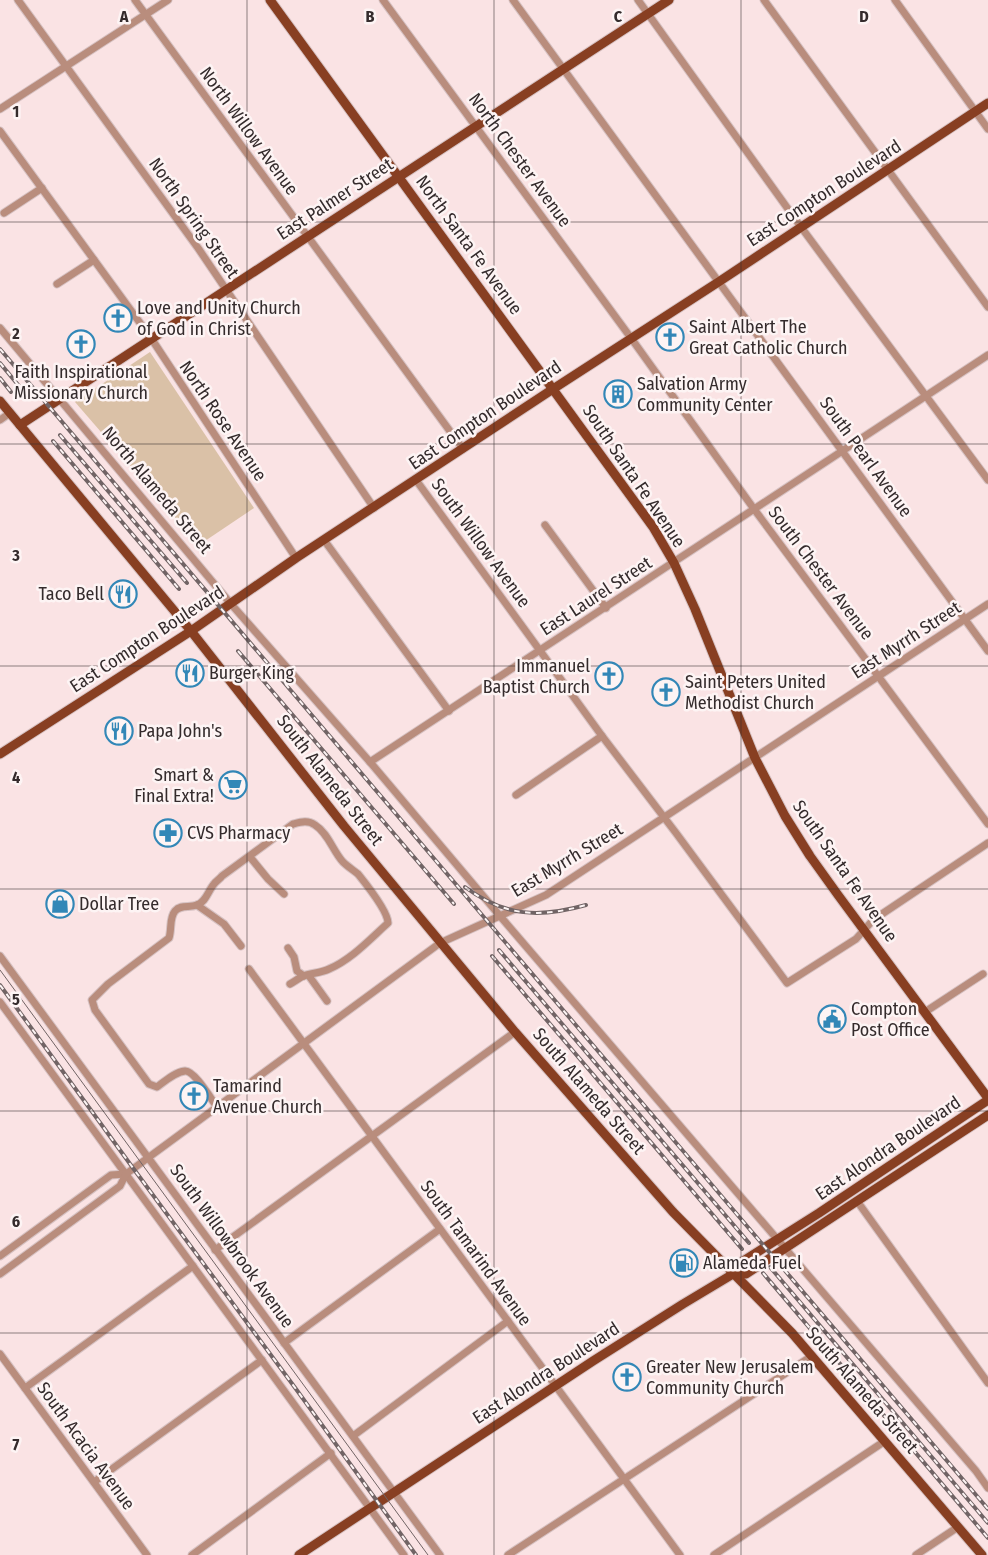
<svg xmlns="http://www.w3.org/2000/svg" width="988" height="1555" viewBox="0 0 988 1555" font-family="'Fira Sans Condensed',sans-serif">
  <rect width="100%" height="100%" fill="#fae3e4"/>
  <path fill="#dac1a7" d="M150 352 254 508 199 545 75 402Z"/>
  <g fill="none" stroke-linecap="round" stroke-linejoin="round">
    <g stroke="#d6c2c3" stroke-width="9">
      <g id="minor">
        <path d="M18 0 198 248 374 508"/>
        <path d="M135 0 463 449"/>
        <path d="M383 0 631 338 754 509 988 824"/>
        <path d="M513 0 988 651"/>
        <path d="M638 0 801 227 988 480"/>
        <path d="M764 0 988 307"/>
        <path d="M895 0 988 129"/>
        <path d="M0 109 168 0"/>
        <path d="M0 131 151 338 296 558"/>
        <path d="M4 213 42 188"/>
        <path d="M57 284 94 260"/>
        <path d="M0 328 231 604 370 762 500 916 976 1471 988 1488"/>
        <path d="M0 420 10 413"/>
        <path d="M416 480 602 736 676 833 787 983 856 939 873 920 988 843"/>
        <path d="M545 525 606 608"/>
        <path d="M324 540 449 711"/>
        <path d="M370 762 988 355"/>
        <path d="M516 795 602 736"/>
        <path d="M250 857 268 879 284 894"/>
        <path d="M197 905 224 924 241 946"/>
        <path d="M288 948 294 957 297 971 304 976"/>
        <path d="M0 956 440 1555"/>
        <path d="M249 969 680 1555"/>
        <path d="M309 976 327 1001"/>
        <path d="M0 1002 404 1555"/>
        <path d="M925 1012 983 974"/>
        <path d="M217 1107C211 1099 194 1070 185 1071 175 1072 165 1081 157 1087L149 1084 95 1010 92 1000 108 984 169 938C172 929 169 918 175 911 181 904 189 908 197 905 206 902 208 891 214 884 216 881 220 879 222 876L293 824C301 822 308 820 315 825 328 833 333 851 343 862 347 866 353 870 358 874 366 884 388 911 388 923 370 939 352 959 329 969 321 973 311 973 303 976 299 978 294 982 290 984"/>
        <path d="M857 1201 988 1383"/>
        <path d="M215 1250 515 1032"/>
        <path d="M0 1256 111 1175 126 1174"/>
        <path d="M0 1274 120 1186 126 1174 440 943 546 895 988 604"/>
        <path d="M284 1343 440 1229"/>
        <path d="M0 1354 147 1555"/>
        <path d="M25 1388 193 1266"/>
        <path d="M353 1436 508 1321"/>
        <path d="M94 1482 262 1360"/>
        <path d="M192 1555 331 1453"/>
        <path d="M508 1555 812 1356"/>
        <path d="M714 1555 885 1441"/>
        <path d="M916 1555 958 1527"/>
      </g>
    </g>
    <g stroke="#d6c2c3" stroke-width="11">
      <g id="major">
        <path d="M270 0 653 527 674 563 695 609 755 758 785 816 810 856 838 895 988 1098"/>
        <path d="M0 401 191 631 344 826 515 1032 673 1212 792 1333 982 1555"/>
        <path d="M20 425 669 0"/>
        <path d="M0 754 191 631 296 558 553 389 720 281 988 103"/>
        <path d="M733 1274H746L988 1115"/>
        <path d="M299 1555 593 1361 683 1304 733 1274 740 1263 819 1213 988 1100"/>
      </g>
    </g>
    <use href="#minor" stroke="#b98d7d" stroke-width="7"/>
    <use href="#major" stroke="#883f22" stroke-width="9"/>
    <path stroke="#716465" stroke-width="1" d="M0 970 428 1555"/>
    <g stroke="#716465" stroke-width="4">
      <g id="rail">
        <path d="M0 349 988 1509"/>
        <path d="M0 363 19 386"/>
        <path d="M0 378 11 392"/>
        <path d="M60 435 187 583"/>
        <path d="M53 441 179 589"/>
        <path d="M238 651 454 904"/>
        <path d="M465 887C505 917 540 918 586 905"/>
        <path d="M499 950 749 1243"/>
        <path d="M492 956 742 1249"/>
        <path d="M0 985 133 1168 296 1389 416 1555"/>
        <path d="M770 1267 988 1523"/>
        <path d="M763 1273 988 1538"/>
      </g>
    </g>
    <use href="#rail" stroke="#fdf4f4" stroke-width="2" stroke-dasharray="5.5" stroke-linecap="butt"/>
  </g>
  <path fill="none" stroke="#342b2c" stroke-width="1" stroke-opacity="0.55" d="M247 0V1555M494 0V1555M741 0V1555M0 222H988M0 444H988M0 666H988M0 889H988M0 1111H988M0 1333H988"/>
  <defs>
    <g id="church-ring" transform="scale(1.4375)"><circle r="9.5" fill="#fdf4f4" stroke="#3287b7" stroke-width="1.5"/><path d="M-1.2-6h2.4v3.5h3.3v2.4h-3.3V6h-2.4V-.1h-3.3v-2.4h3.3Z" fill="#3287b7"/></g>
    <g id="building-ring" transform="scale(1.4375)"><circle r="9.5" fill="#fdf4f4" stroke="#3287b7" stroke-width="1.5"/><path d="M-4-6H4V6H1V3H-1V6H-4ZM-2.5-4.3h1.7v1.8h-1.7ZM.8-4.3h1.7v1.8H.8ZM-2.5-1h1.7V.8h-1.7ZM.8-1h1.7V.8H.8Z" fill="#3287b7"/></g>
    <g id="restaurant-ring" transform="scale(1.4375)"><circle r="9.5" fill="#fdf4f4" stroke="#3287b7" stroke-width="1.5"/><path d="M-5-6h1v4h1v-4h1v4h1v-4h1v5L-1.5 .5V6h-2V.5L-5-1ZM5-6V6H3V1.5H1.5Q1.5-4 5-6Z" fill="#3287b7"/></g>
    <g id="supermarket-ring" transform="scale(1.4375)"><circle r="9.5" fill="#fdf4f4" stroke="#3287b7" stroke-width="1.5"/><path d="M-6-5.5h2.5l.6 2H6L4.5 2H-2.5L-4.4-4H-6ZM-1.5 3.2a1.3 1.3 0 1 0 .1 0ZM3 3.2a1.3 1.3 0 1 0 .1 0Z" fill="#3287b7"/></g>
    <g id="pharmacy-ring" transform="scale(1.4375)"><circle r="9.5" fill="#fdf4f4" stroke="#3287b7" stroke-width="1.5"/><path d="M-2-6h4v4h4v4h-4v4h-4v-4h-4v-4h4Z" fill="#3287b7"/></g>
    <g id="shop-ring" transform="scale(1.4375)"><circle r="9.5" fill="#fdf4f4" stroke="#3287b7" stroke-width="1.5"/><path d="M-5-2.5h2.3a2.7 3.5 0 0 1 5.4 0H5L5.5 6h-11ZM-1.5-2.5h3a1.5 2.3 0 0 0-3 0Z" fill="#3287b7"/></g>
    <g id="civic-ring" transform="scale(1.4375)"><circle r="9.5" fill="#fdf4f4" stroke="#3287b7" stroke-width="1.5"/><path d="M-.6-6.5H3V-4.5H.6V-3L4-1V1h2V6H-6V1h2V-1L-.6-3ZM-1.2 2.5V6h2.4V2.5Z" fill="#3287b7"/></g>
    <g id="fuel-ring" transform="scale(1.4375)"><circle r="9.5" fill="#fdf4f4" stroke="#3287b7" stroke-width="1.5"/><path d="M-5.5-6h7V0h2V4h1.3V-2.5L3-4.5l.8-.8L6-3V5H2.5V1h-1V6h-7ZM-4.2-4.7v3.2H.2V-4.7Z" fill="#3287b7"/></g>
  </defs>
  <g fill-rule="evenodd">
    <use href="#church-ring" x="118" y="318"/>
    <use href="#church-ring" x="670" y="337"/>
    <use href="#church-ring" x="81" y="344"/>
    <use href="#building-ring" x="618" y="394"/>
    <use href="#restaurant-ring" x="123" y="594"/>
    <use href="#restaurant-ring" x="190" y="673"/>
    <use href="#church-ring" x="609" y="676"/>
    <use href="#church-ring" x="666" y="692"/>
    <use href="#restaurant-ring" x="119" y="731"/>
    <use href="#supermarket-ring" x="233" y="785"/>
    <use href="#pharmacy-ring" x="168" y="833"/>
    <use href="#shop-ring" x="60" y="904"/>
    <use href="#civic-ring" x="832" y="1019"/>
    <use href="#church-ring" x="194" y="1096"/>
    <use href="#fuel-ring" x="684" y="1263"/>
    <use href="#church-ring" x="627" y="1377"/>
  </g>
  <g text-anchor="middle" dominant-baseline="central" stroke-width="5" stroke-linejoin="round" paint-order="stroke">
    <g font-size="18" fill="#342b2c" stroke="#fdf4f4">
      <text transform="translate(249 131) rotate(54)">North Willow Avenue</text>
      <text transform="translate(520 160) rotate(54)">North Chester Avenue</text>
      <text transform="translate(824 193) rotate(-33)">East Compton Boulevard</text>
      <text transform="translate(335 199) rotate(-33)">East Palmer Street</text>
      <text transform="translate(194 218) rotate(55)">North Spring Street</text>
      <text transform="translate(469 245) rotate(54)">North Santa Fe Avenue</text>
      <text transform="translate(485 415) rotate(-34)">East Compton Boulevard</text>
      <text transform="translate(223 421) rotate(56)">North Rose Avenue</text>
      <text transform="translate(866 457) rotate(54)">South Pearl Avenue</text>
      <text transform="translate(634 476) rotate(56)">South Santa Fe Avenue</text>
      <text transform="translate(157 490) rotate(50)">North Alameda Street</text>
      <text transform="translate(481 543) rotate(54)">South Willow Avenue</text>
      <text transform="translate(821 573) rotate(53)">South Chester Avenue</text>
      <text transform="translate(596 596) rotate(-33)">East Laurel Street</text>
      <text transform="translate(147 639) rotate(-33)">East Compton Boulevard</text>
      <text transform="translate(906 640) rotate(-33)">East Myrrh Street</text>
      <text transform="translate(330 780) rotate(52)">South Alameda Street</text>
      <text transform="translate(567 860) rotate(-31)">East Myrrh Street</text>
      <text transform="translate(845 871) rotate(55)">South Santa Fe Avenue</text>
      <text transform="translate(589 1091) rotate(49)">South Alameda Street</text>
      <text transform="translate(888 1148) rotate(-34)">East Alondra Boulevard</text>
      <text transform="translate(232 1246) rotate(54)">South Willowbrook Avenue</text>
      <text transform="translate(476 1253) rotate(54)">South Tamarind Avenue</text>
      <text transform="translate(546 1373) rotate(-33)">East Alondra Boulevard</text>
      <text transform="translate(862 1390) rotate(49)">South Alameda Street</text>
      <text transform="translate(86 1446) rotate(54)">South Acacia Avenue</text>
    </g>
    <g font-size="18" fill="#342b2c" stroke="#fdf4f4" text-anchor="start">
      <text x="137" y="308">Love and Unity Church<tspan x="137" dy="21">of God in Christ</tspan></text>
      <text x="689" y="327">Saint Albert The<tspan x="689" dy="21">Great Catholic Church</tspan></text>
      <text x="81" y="372" text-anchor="middle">Faith Inspirational<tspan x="81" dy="21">Missionary Church</tspan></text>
      <text x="637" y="384">Salvation Army<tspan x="637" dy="21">Community Center</tspan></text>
      <text x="104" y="594" text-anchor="end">Taco Bell</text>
      <text x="590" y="666" text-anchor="end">Immanuel<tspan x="590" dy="21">Baptist Church</tspan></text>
      <text x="209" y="673">Burger King</text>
      <text x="685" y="682">Saint Peters United<tspan x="685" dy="21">Methodist Church</tspan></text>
      <text x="138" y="731">Papa John's</text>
      <text x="214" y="775" text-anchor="end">Smart &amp;<tspan x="214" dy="21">Final Extra!</tspan></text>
      <text x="187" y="833">CVS Pharmacy</text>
      <text x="79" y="904">Dollar Tree</text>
      <text x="851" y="1009">Compton<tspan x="851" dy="21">Post Office</tspan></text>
      <text x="213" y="1086">Tamarind<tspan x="213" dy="21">Avenue Church</tspan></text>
      <text x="703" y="1263">Alameda Fuel</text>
      <text x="646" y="1367">Greater New Jerusalem<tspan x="646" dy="21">Community Church</tspan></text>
    </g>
  </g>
  <g font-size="16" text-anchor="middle" font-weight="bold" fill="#342b2c" stroke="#fdf4f4" stroke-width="5" stroke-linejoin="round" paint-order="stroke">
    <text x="124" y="22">A</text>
    <text x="370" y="22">B</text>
    <text x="618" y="22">C</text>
    <text x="864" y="22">D</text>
    <text x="16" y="117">1</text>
    <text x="16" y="339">2</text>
    <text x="16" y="561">3</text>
    <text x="16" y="783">4</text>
    <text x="16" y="1005">5</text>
    <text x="16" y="1227">6</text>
    <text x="16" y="1450">7</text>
  </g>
</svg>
